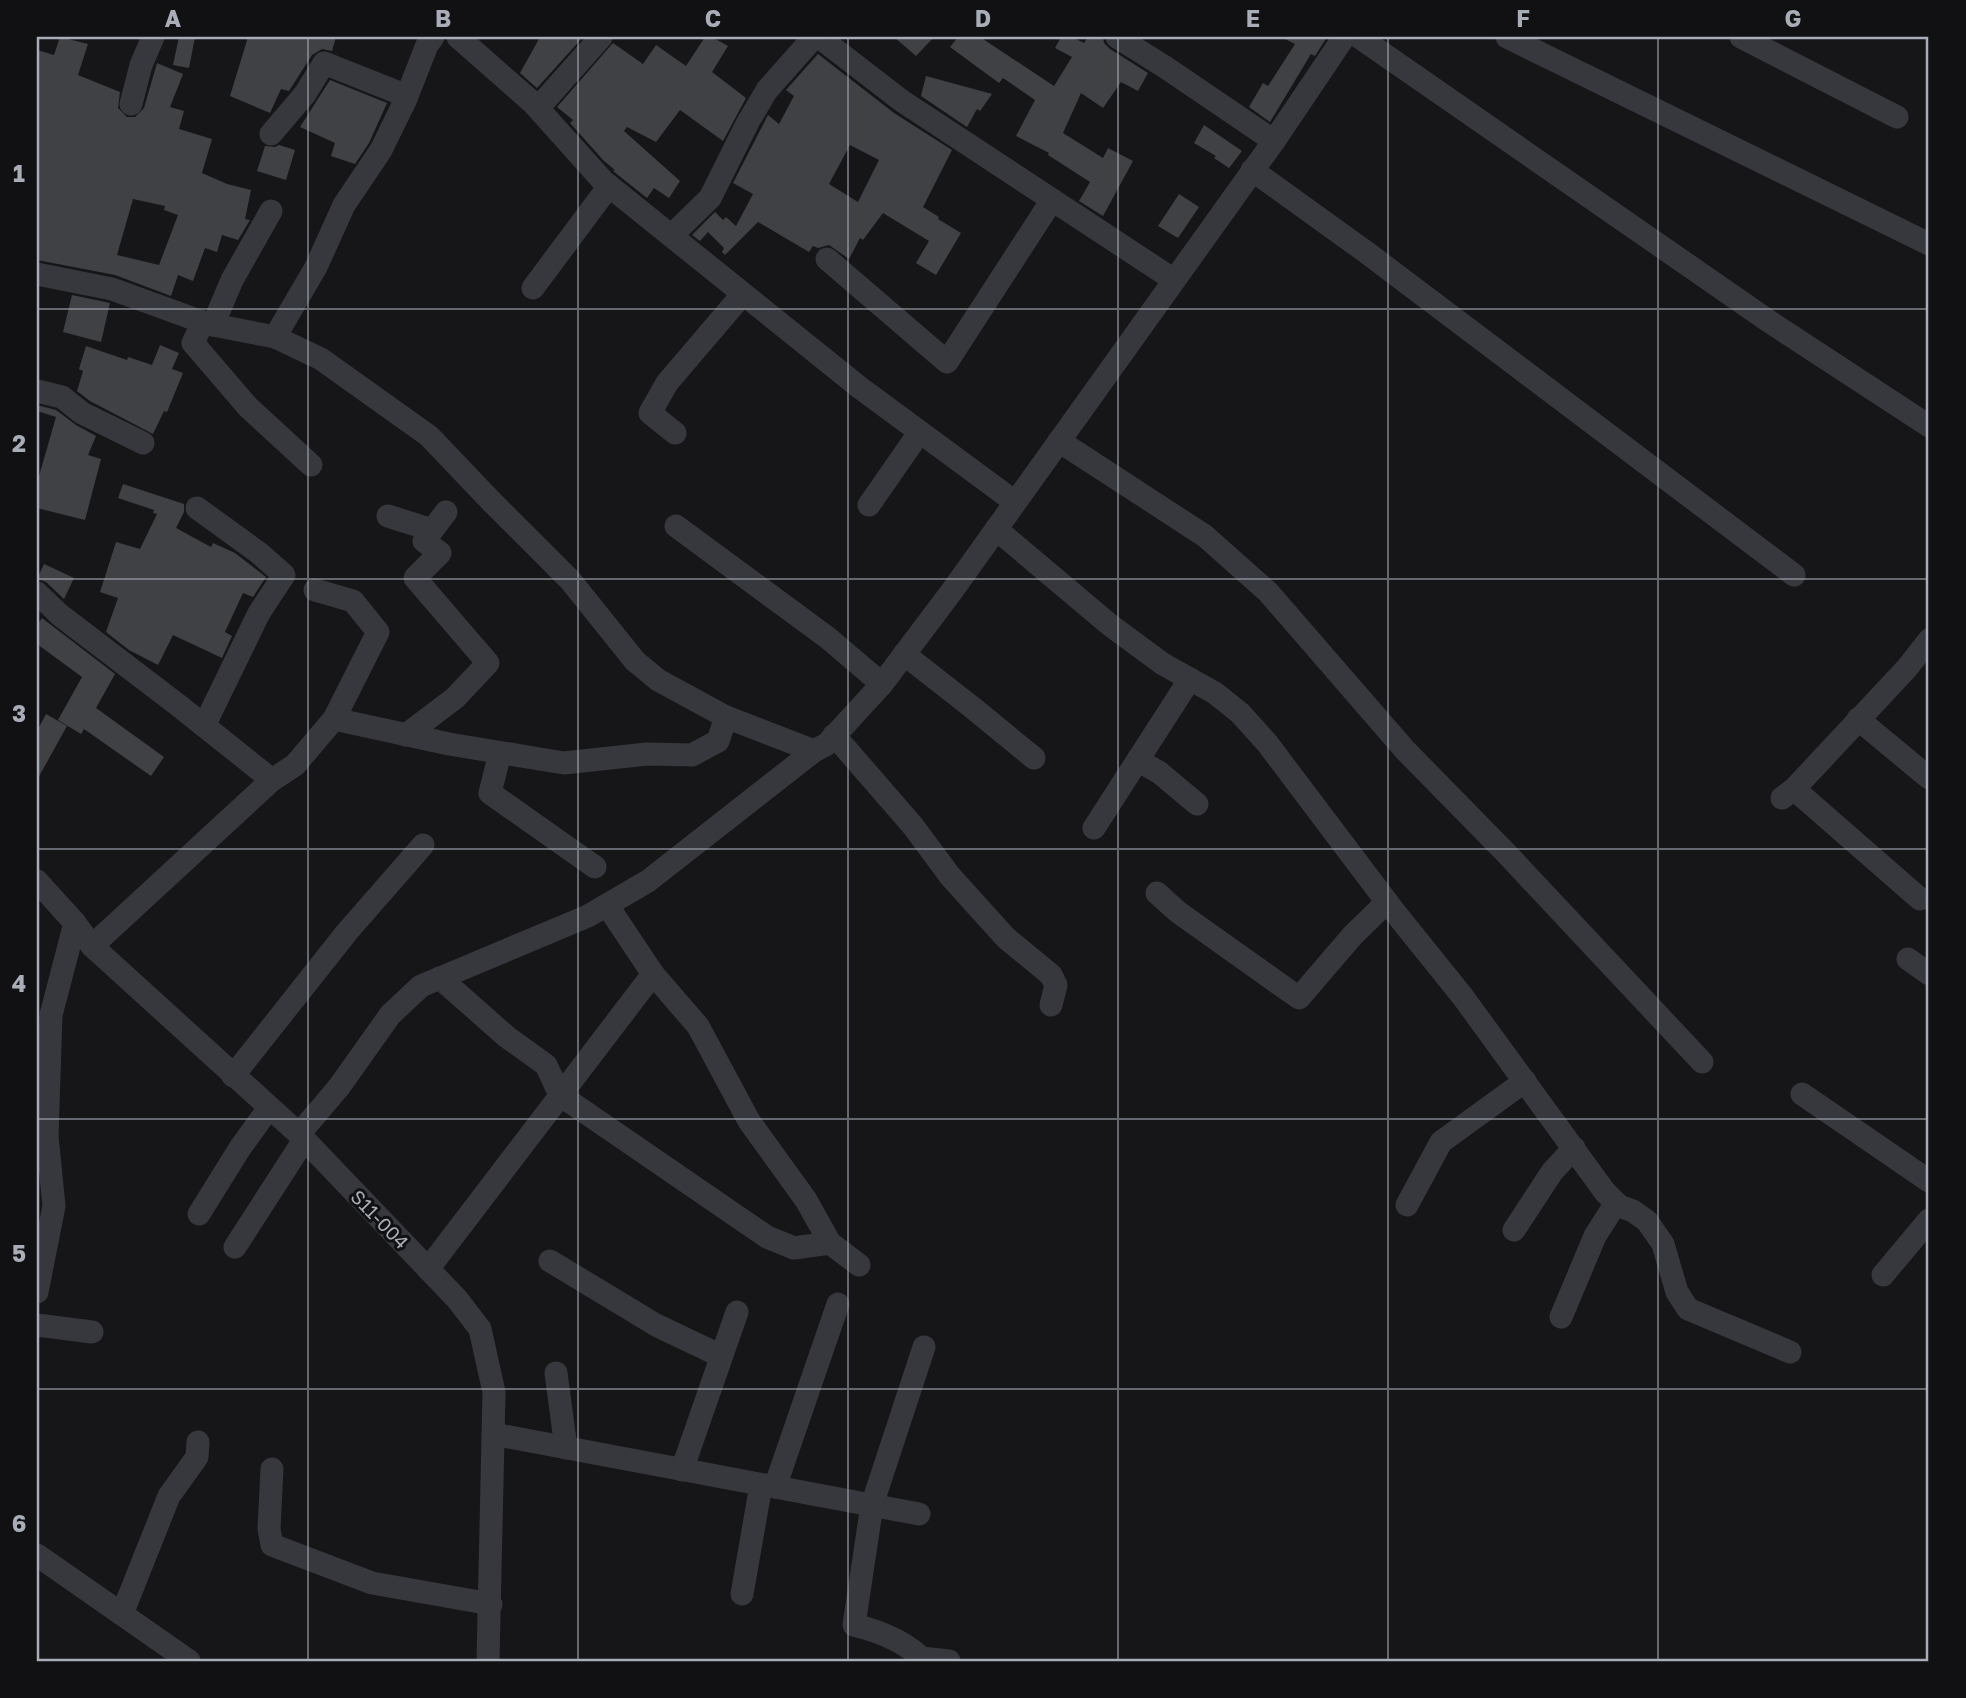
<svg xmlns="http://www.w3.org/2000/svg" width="1966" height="1698" viewBox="0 0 1966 1698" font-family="'Golos Text',sans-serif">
  <rect width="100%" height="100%" fill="#161618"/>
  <g fill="#404145" fill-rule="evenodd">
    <path d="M60 37 88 44 78 75 120 92 118 108 127 117H135L144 108 157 63 183 74 170 107 184 111 179 129 212 139 202 173 227 184 251 190 245 219 250 220 238 240 222 235 217 252 205 248 193 281 178 275 171 296 115 275 37 260V50L54 55ZM133 199 165 206 164 210 178 215 159 265 117 255Z"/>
    <path d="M179 37H195L189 68 173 65Z"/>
    <path d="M248 37H336L332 51 322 49 312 55 289 91 281 89 270 113 230 96Z"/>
    <path d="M540 37H583L537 88 520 73Z"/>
    <path d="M705 37H712L728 46 712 72 746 98 723 141 680 110 656 142 627 127 624 131 680 181 669 198 654 188 647 198 613 171 615 170 604 161 570 123 573 120 557 107 613 43 643 64 656 45 686 66Z"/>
    <path d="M894 37H934L916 56Z"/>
    <path d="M958 37H980L1054 86 1072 57 1055 48 1061 37H1072L1084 43 1088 37H1103L1104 43 1110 49 1148 73 1138 91 1121 82 1103 108 1081 93 1063 133 1103 158 1108 148 1133 161 1103 216 1079 201 1090 182 1048 155 1049 153 1016 136 1035 100 1003 78 999 83 950 47Z"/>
    <path d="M1281 37H1327L1315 56 1311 54 1270 122 1249 107 1263 83 1268 86 1295 44Z"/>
    <path d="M818 54 894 113 952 150 923 207 939 217 938 219 961 233 936 275 916 263 929 241 883 213 863 240 860 238 849 259 829 245 818 248 813 246 809 252 758 222 725 255 722 252 724 248 708 232 700 241 692 235 715 212 723 220 726 217 736 226 753 194 733 183 768 115 779 124 794 96 786 90ZM850 145 879 160 858 202 829 184Z"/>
    <path d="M926 76 992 94 980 111 977 109 967 127 921 96Z"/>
    <path d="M330 80 387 103 369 143 355 164 331 156 335 143 300 127Z"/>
    <path d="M1204 125 1242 151 1229 168 1214 158 1216 156 1194 143Z"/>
    <path d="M279 145 295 150 286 180 257 171 265 146 275 147Z"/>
    <path d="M1179 194 1199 207 1178 238 1158 226Z"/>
    <path d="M72 295 110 303 101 342 63 332Z"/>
    <path d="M160 345 179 353 172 369 183 373 167 412 164 411 153 434 90 401 77 391 83 371 79 369 86 346 127 360 128 357 152 365Z"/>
    <path d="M37 405 56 410 76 425 96 436 88 455 101 459 85 520 37 508V483L56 417 37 411Z"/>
    <path d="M123 484 184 504V512L176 528 211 547 213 543 235 553 266 577 253 597 243 593 225 632 232 636 222 658 173 635 158 665 129 650 106 632 118 598 100 592 116 542 140 549 157 514 153 513 154 510 118 498Z"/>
    <path d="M44 564 74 578 64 599 46 582 37 579Z"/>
    <path d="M42 618 115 674 96 708 164 757 151 776 84 729 81 734 58 720 82 677 37 644V625Z"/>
    <path d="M46 714 67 726 37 780V731Z"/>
  </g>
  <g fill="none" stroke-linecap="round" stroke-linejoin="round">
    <g stroke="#37383d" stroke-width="23">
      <path d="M458 37 533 103 603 181 859 387 1015 502"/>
      <path d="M819 37 902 101 1174 280"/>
      <path d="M1117 37 1165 67 1274 141"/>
      <path d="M1359 37 1770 322 1929 426"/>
      <path d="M1507 37 1929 244"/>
      <path d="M1741 37 1897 117"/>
      <path d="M131 104 141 65 153 37"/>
      <path d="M538 108 601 37"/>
      <path d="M271 134 305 94 324 63 407 96"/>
      <path d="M1252 170 1366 252 1794 575"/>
      <path d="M672 235 710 198 748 122 767 90 814 37"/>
      <path d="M827 259 947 362 1052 200"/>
      <path d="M37 274 112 289 208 324 275 337 321 359 429 436 491 501 570 580 635 661 658 680 726 717 814 751"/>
      <path d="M533 288 609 186"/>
      <path d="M203 322 193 343 248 407 311 465"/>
      <path d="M213 325 232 280 271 211"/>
      <path d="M275 337 316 267 344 205 381 150 405 101 427 45 433 37"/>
      <path d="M37 391 62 397 82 413 143 443"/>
      <path d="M675 433 650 413 667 383 742 295"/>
      <path d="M1059 441 1205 536 1268 592 1405 750 1506 853 1702 1062"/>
      <path d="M869 505 919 433"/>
      <path d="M197 508 259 553 284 575 259 613 204 726"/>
      <path d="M388 516 432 530"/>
      <path d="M676 526 828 638 882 684"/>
      <path d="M996 529 1110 625 1163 664 1215 693 1240 713 1267 743 1393 910 1463 997 1605 1192 1619 1206 1633 1211 1647 1221 1663 1244 1677 1292 1688 1309 1790 1352"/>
      <path d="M37 593 60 615 178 705 272 780"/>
      <path d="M904 654 973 708 1034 758"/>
      <path d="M334 719 449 744 564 763 647 754 692 755 718 741 726 717"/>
      <path d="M1858 719 1929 778"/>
      <path d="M406 735 455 698 488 663 415 578 440 553 424 541 446 512"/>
      <path d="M834 735 913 826 950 876 1006 938 1051 975 1056 985 1051 1005"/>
      <path d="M500 753 490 793 595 867"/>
      <path d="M1138 760 1160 773 1197 804"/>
      <path d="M1794 789 1920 899"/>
      <path d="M1782 798 1794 789 1907 668 1929 640"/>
      <path d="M1094 828 1190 679"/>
      <path d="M37 881 75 923 92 946 299 1134 457 1299 480 1329 494 1392 488 1661"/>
      <path d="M1157 893 1178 912 1299 998 1353 935 1387 902"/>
      <path d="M607 905 653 974 698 1026 749 1121 806 1200 830 1243 859 1265"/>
      <path d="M92 946 272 780 295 765 334 719 378 632 353 601 315 590"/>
      <path d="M1908 959 1929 974"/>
      <path d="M440 978 507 1037 546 1065 560 1095 767 1237 794 1248 830 1243"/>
      <path d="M233 1076 347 932 423 845"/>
      <path d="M1802 1094 1929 1181"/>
      <path d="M299 1134 339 1087 390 1015 421 986 588 916 648 881 814 751 827 744 882 684 952 591 1274 141 1344 37"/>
      <path d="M1407 1205 1441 1142 1525 1081"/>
      <path d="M199 1214 240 1148 269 1108"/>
      <path d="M1514 1230 1552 1172 1574 1148"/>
      <path d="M235 1247 304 1140"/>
      <path d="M550 1261 656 1325 721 1356"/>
      <path d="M428 1269 653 974"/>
      <path d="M1883 1275 1929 1220"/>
      <path d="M37 1292 54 1206 47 1136 51 1015 75 923"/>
      <path d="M1561 1317 1595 1236 1616 1203"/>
      <path d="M37 1325 92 1332"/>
      <path d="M556 1373 566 1448"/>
      <path d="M493 1434 919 1514"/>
      <path d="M272 1469 269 1529 272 1545 372 1583 491 1604"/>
      <path d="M682 1470 737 1312"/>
      <path d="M775 1487 838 1304"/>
      <path d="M37 1555 189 1661"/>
      <path d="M742 1594 761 1485"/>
      <path d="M122 1614 169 1496 197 1457 198 1442"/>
      <path d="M921 1658 949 1661"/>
      <path d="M924 1661C907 1642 878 1631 854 1625L872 1505 924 1347"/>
    </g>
  </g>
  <path fill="none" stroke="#a8adb8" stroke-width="2" stroke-opacity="0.55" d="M308 37V1661M578 37V1661M848 37V1661M1118 37V1661M1388 37V1661M1658 37V1661M37 309H1929M37 579H1929M37 849H1929M37 1119H1929M37 1389H1929"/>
  <g text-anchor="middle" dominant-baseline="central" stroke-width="6" stroke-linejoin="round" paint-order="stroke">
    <g font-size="19" fill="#a8adb8" stroke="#111113">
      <text transform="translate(380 1219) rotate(46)">S11-004</text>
    </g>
  </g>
  <rect width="1966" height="1698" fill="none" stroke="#111113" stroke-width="77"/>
  <rect x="38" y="38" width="1889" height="1622" fill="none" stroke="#a8adb8" stroke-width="2.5"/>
  <g font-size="23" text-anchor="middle" font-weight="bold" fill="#a8adb8">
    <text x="173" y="27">A</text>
    <text x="443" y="27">B</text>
    <text x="713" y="27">C</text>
    <text x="983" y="27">D</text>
    <text x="1253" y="27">E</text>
    <text x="1523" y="27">F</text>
    <text x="1793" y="27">G</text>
    <text x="19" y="182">1</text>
    <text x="19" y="452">2</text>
    <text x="19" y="722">3</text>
    <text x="19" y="992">4</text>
    <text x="19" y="1262">5</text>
    <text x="19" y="1532">6</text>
  </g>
</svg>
